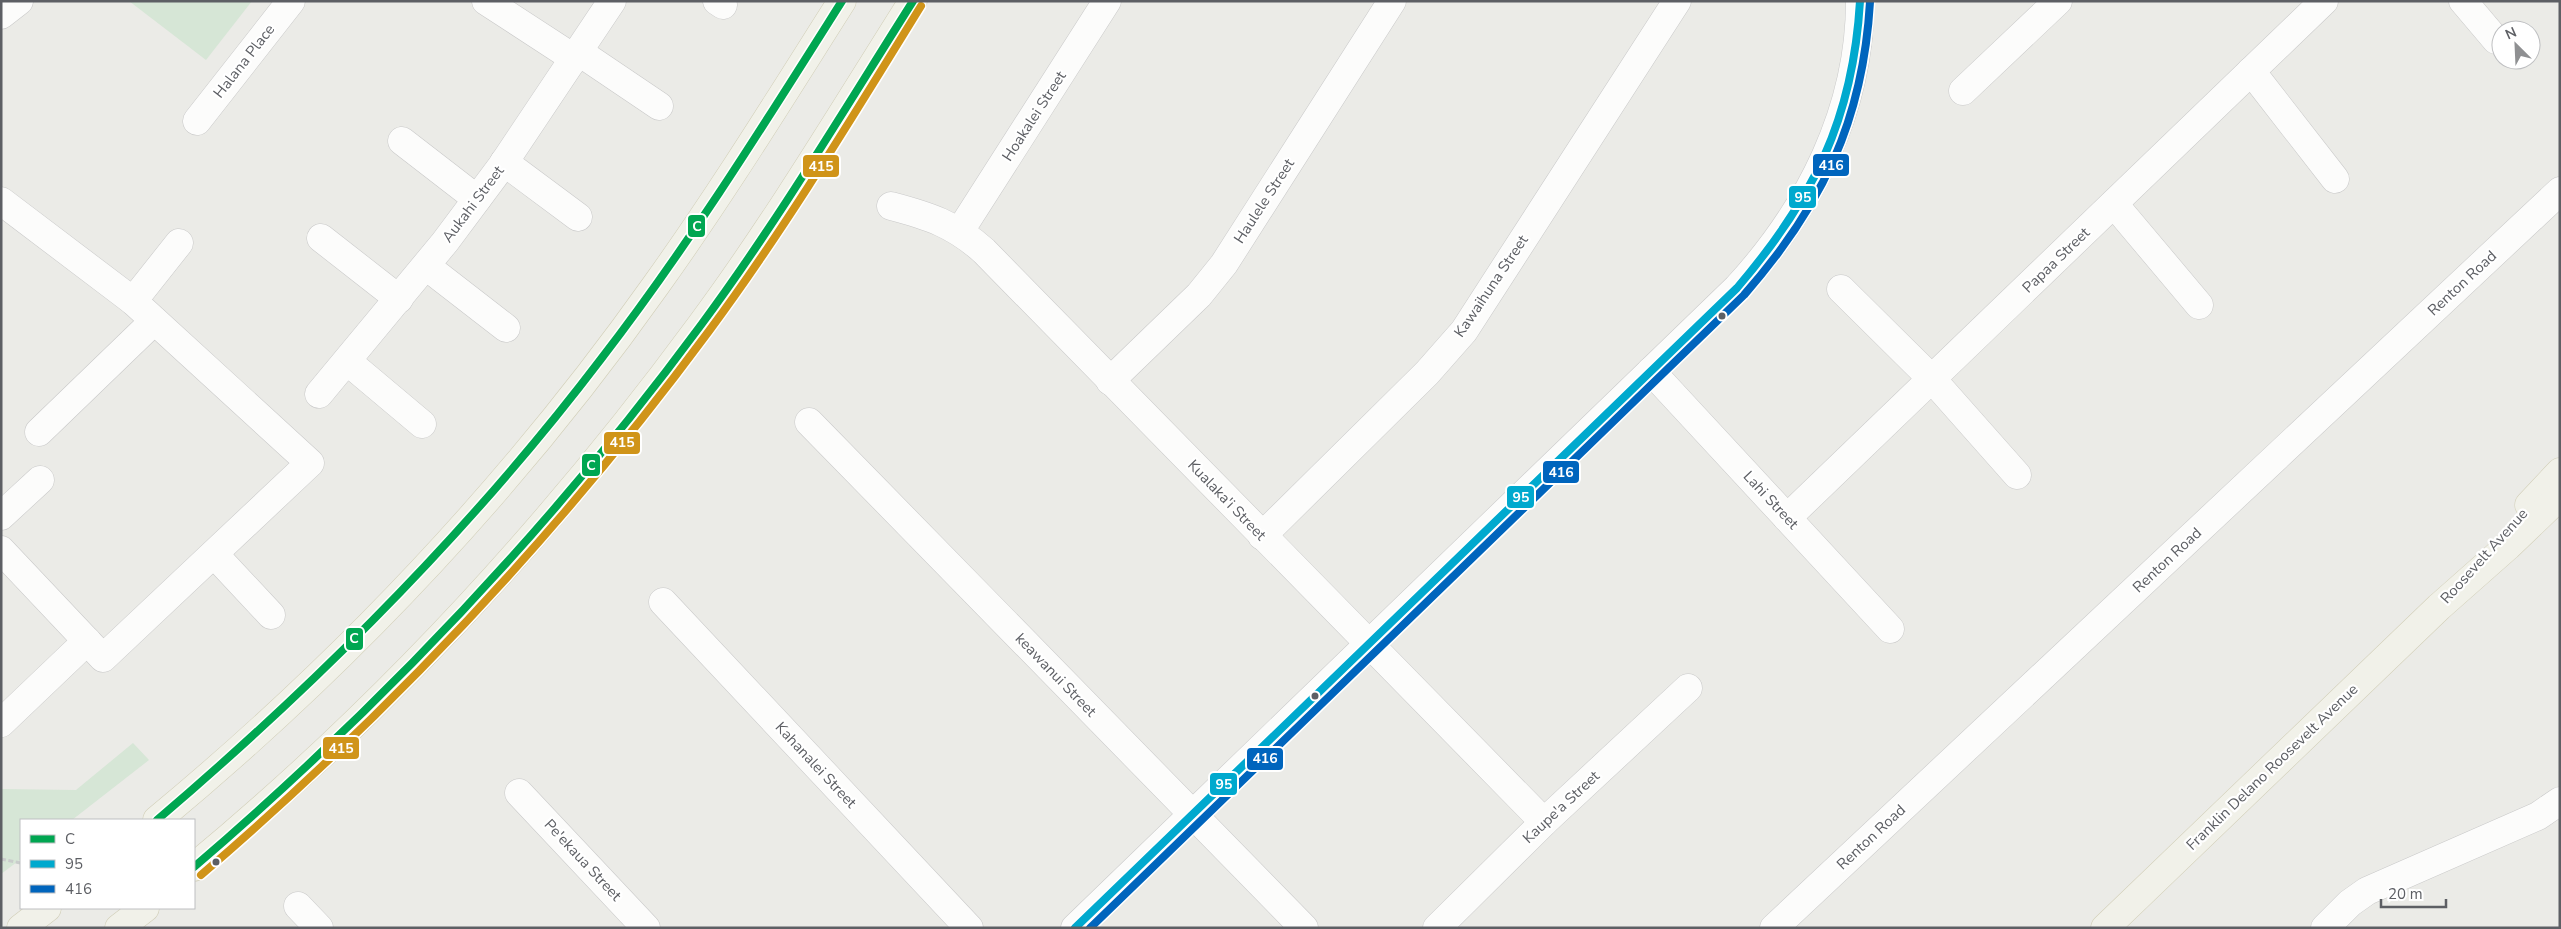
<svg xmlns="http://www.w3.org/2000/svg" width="2561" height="929" viewBox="0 0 2561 929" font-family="'Nunito Sans',sans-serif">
  <rect width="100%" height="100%" fill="#ebebe7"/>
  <g fill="#d6e6d6">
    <path d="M129 1H252L206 60Z"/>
    <path d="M133 743 149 760 72 820H21V859L1 874V789L76 790Z"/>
  </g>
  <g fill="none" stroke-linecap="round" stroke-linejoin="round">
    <g stroke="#c9c9c9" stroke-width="29">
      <g id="minor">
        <path d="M486 1 575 59"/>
        <path d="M717 1 723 5"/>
        <path d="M2463 1 2496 40"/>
        <path d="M1 15 19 1"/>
        <path d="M579 52 659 106"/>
        <path d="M2251 71 2335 179"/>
        <path d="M1963 91 2058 1"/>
        <path d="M197 121 291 1"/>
        <path d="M402 141 477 199"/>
        <path d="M504 162 578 217"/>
        <path d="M1 201 133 301 310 463 103 658 1 550"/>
        <path d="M2114 204 2199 305"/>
        <path d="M891 206C929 216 954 224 984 251L1544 822"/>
        <path d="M960 231 1107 1"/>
        <path d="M321 238 399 299"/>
        <path d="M426 266 506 328"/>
        <path d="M1841 289 1932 379 2017 475"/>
        <path d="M133 301 179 243"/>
        <path d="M347 361 422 424"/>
        <path d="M1651 371 1890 629"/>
        <path d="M1110 381 1199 295 1224 264 1392 1"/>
        <path d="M319 394 445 242 501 167 612 1"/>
        <path d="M809 422 1304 928"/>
        <path d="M39 432 154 321"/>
        <path d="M1 516 40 480"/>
        <path d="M1787 518 2324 1"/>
        <path d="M1262 536 1427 373 1464 331 1677 1"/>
        <path d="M214 554 271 615"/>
        <path d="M663 602 969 928"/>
        <path d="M1 723 87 641"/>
        <path d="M519 793 646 928"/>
        <path d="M298 906 319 928"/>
        <path d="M1075 928 1737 288C1809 210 1860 110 1860 1"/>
        <path d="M1437 928 1544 822 1688 688"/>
        <path d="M1774 928 2560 191"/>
        <path d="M2325 928 2350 903 2367 891 2538 816 2560 801"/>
      </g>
    </g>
    <g stroke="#d1ceb7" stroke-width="29">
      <g id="major">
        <path d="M2529 505 2560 472"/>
        <path d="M157 820C344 665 515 484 656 285 722 193 781 97 842 1"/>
        <path d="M194 867C385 709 554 525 701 325 778 221 844 110 913 1"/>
        <path d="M21 928 47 908"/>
        <path d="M119 928 145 908"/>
        <path d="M2105 928 2439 607 2508 546 2560 496"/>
      </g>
    </g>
    <path stroke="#c9cccb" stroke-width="3" stroke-dasharray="5 2.5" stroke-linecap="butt" d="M1 859 21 863"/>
    <use href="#minor" stroke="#fcfcfb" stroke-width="28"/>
    <use href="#major" stroke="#f1f1e9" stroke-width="28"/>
    <g stroke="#fff" stroke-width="11">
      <g id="bus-1">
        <path d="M157 820C320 681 471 530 601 359 689 245 765 123 842 1"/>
        <path d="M194 867C385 703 552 527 701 325 778 221 844 110 913 1"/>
      </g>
    </g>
    <g stroke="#fff" stroke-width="11">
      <path id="bus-2" d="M1075 928 1737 288C1813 199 1853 120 1860 1"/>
    </g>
    <g stroke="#fff" stroke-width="11">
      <path id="bus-3" d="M1090 928 1744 295C1822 206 1863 121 1870 2"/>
    </g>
    <g stroke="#fff" stroke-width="11">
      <path id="bus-4" d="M201 875C392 711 559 534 709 331 786 227 853 116 921 6"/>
    </g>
    <use href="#bus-1" stroke="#00a651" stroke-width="8"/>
    <use href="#bus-2" stroke="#00a9ce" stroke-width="8"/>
    <use href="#bus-3" stroke="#0065bd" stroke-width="8"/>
    <use href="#bus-4" stroke="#d09419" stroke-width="8"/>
  </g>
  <g fill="#5d5f64" stroke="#fff" stroke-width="2">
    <circle cx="1722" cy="316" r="4.5"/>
    <circle cx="1315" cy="696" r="4.5"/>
    <circle cx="216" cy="862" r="4.5"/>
  </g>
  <g text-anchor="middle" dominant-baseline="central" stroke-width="4.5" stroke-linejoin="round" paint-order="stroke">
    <g font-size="15" fill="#5d5f64" stroke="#fff">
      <text transform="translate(244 61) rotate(-52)">Halana Place</text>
      <text transform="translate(1034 116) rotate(-57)">Hoakalei Street</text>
      <text transform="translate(1264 201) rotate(-57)">Haulele Street</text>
      <text transform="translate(473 204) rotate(-53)">Aukahi Street</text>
      <text transform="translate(2056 260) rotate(-44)">Papaa Street</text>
      <text transform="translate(2462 283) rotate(-43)">Renton Road</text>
      <text transform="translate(1491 286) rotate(-56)">Kawaihuna Street</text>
      <text transform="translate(1227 500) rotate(46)">Kualaka'i Street</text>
      <text transform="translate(1771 500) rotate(47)">Lahi Street</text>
      <text transform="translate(2484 556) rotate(-48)">Roosevelt Avenue</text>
      <text transform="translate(2167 560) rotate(-43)">Renton Road</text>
      <text transform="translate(1056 675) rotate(46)">keawanui Street</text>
      <text transform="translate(816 765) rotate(47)">Kahanalei Street</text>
      <text transform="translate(2272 767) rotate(-44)">Franklin Delano Roosevelt Avenue</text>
      <text transform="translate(1561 807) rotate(-43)">Kaupe'a Street</text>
      <text transform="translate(1871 837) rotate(-43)">Renton Road</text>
      <text transform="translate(583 860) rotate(47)">Pe'ekaua Street</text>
    </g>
  </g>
  <g stroke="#fff" stroke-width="2">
    <rect x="1812" y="153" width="38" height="24" rx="5" fill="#0065bd"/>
    <rect x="802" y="154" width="38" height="24" rx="5" fill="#d09419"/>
    <rect x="1788" y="185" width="29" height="24" rx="5" fill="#00a9ce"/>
    <rect x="687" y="214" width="19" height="24" rx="5" fill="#00a651"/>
    <rect x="603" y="431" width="38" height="24" rx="5" fill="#d09419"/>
    <rect x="581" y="453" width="20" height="24" rx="5" fill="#00a651"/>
    <rect x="1542" y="460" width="38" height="24" rx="5" fill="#0065bd"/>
    <rect x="1506" y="485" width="29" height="24" rx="5" fill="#00a9ce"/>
    <rect x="345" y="627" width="19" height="24" rx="5" fill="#00a651"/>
    <rect x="322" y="736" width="38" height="24" rx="5" fill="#d09419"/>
    <rect x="1246" y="747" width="38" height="24" rx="5" fill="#0065bd"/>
    <rect x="1209" y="772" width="29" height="24" rx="5" fill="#00a9ce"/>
  </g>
  <g font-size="14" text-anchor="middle" font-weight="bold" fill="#fff">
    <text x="1831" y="170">416</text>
    <text x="821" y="171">415</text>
    <text x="1803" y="202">95</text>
    <text x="697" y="231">C</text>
    <text x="622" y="447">415</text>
    <text x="591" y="470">C</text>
    <text x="1561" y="477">416</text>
    <text x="1521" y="502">95</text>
    <text x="354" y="643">C</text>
    <text x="341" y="753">415</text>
    <text x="1265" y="763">416</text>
    <text x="1224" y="789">95</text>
  </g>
  <rect width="2561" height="929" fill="none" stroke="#5d5f64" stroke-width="5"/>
  <rect x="20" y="819" width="175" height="90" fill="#ffffff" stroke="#bebfc1"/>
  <rect x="30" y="835" width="25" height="8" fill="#00a651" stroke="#bebfc1"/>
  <text x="65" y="844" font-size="15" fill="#5d5f64">C</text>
  <rect x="30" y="860" width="25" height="8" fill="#00a9ce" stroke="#bebfc1"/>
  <text x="65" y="869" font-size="15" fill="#5d5f64">95</text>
  <rect x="30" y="885" width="25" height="8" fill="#0065bd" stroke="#bebfc1"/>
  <text x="65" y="894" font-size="15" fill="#5d5f64">416</text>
  <g transform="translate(2516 45) rotate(336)"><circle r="24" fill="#ffffff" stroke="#bebfc1"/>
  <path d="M0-4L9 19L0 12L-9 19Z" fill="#8f9092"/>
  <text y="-8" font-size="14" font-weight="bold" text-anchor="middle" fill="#5d5f64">N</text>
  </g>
  <path d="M2381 899v8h65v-8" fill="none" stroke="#5d5f64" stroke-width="2.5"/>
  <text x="2388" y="899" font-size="15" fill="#5d5f64" stroke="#ffffff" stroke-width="4" paint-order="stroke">20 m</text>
</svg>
